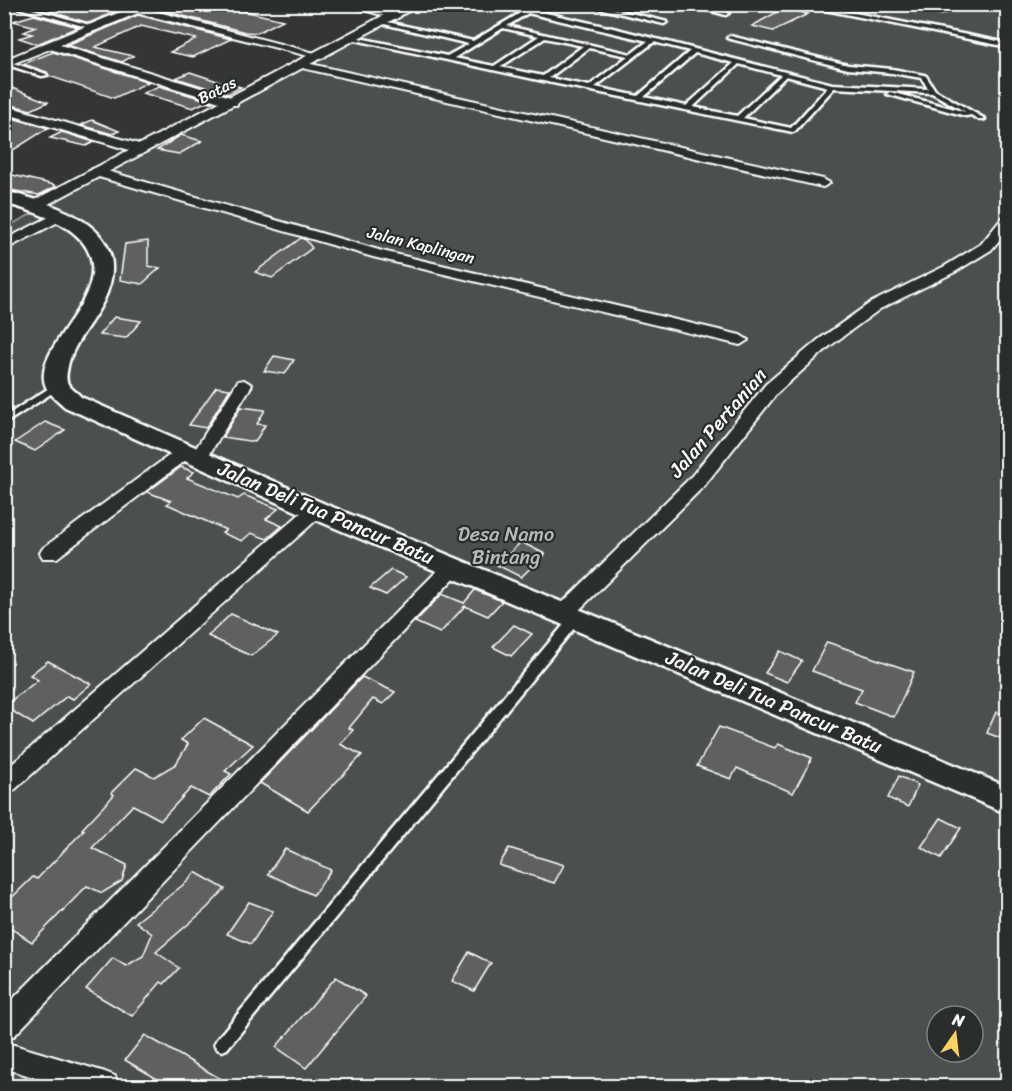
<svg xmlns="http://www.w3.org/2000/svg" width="1012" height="1091" viewBox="0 0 1012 1091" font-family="Sriracha,sans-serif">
  <rect width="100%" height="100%" fill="#333536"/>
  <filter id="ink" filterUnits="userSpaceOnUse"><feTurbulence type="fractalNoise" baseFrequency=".0167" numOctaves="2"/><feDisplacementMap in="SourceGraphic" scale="12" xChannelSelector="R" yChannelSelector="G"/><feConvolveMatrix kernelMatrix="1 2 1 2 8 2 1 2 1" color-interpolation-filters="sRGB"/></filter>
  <g filter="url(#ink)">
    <path fill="#4c4f50" stroke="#a6a7a8" stroke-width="1.5" fill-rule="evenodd" d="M422 5H1007V1086H5V228ZM937 1016H973V1052H937Z"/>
    <g fill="#5f6162" stroke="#fff" stroke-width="1.5">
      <path d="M71 4H133L89 23 48 11Z"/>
      <path d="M157 4H214L283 20 257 33 245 32 153 8Z"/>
      <path d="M784 8 808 14 773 31 752 26Z"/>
      <path d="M34 15 78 27 37 44 19 38 32 34 24 32 36 27 13 21Z"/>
      <path d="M138 15 231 39 193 57 170 52 196 39 141 26 95 47 133 56 122 62 67 45Z"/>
      <path d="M53 52 149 82 114 98 49 76 47 72 23 64Z"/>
      <path d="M190 72 220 82 241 87 228 94 176 78Z"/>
      <path d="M4 85 48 102 31 110 4 103Z"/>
      <path d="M159 86 213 102 203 103 193 108 143 93Z"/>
      <path d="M4 116 48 128 4 156Z"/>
      <path d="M92 120 119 131 112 134 81 125Z"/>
      <path d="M62 132 94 142 86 146 50 138Z"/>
      <path d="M181 135 202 141 179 154 157 150Z"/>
      <path d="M4 173 55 185V187L39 195 4 189Z"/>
      <path d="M301 238 306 240 312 248 272 278 255 272Z"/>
      <path d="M148 241V266L160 268 142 284 120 280 125 244Z"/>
      <path d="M114 317 141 321 126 338 99 335Z"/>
      <path d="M274 356 294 360 285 374 264 371Z"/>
      <path d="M216 387 230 389 206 428 189 425Z"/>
      <path d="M241 407 265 410 257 424 265 425 255 442 223 437Z"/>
      <path d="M45 422 65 430 35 451 15 442Z"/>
      <path d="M181 467 194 472 187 478 238 499 244 495 278 509 266 519 282 526 267 539 251 533 242 541 222 533 226 530 167 504 171 501 147 492Z"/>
      <path d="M521 542 545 554 521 577 497 565Z"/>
      <path d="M391 570 406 577 386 595 370 588Z"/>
      <path d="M475 590 502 601 488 616 465 606 440 633 415 622 442 594 464 603Z"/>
      <path d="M231 614 278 635 251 656 208 636Z"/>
      <path d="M514 625 532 634 511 656 493 647Z"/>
      <path d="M827 642 914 672 894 717 855 702 862 689 812 671Z"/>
      <path d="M780 651 802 661 787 682 765 673Z"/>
      <path d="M48 661 91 684 73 699 67 696 33 724 4 706 38 680 30 675Z"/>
      <path d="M362 677 395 692 383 704 373 699 349 728 353 730 340 744 362 755 343 775 308 811 260 783Z"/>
      <path d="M996 712 1008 716V741L987 733Z"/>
      <path d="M204 718 253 745 225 771 231 774 209 797 191 788 161 820 133 805 92 848 127 865 122 881 102 893 87 886 32 942 4 924V905L33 877 37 879 84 830 82 829 114 795 111 793 136 768 154 777 176 764 188 744 181 740Z"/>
      <path d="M719 727 775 748 778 744 812 758 793 793 737 768 731 779 697 766Z"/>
      <path d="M899 776 918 785 908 807 888 798Z"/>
      <path d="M941 818 961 828 941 858 921 847Z"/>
      <path d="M509 848 564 865 554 883 499 865Z"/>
      <path d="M285 849 331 870 313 895 268 874Z"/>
      <path d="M195 872 225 889 207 908 156 952 179 968 164 984 161 982 132 1016 86 989 113 958 126 966 143 956 152 934 136 922 188 881Z"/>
      <path d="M249 902 273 911 251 944 227 934Z"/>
      <path d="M469 952 491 963 474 991 452 981Z"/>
      <path d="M336 977 366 996 306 1068 276 1047Z"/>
      <path d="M145 1035 233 1086H169L125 1060Z"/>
    </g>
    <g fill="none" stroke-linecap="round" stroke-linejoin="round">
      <g stroke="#fff" stroke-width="5">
        <g id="service">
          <path d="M5 4H15L100 28 97 30Z"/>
          <path d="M494 4H506L617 29 832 84 928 89 922 78 892 73 848 69 727 38 730 36 848 65 892 69 924 75 926 76 935 90 985 119 980 120 971 115 966 116 887 94 890 92 966 112 932 93 834 88 795 131 793 132 543 81 351 39 354 37 447 56 469 44 380 23 383 21 473 41 522 12ZM528 13 648 41 631 54 507 26ZM503 28 539 36 494 66 454 58ZM545 38 583 46 543 76 500 67ZM654 42 690 51 638 96 595 87ZM589 48 628 56 589 86 549 78ZM695 53 734 63 686 106 644 97ZM739 64 781 75 737 116 693 107ZM786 76 828 87 791 128 743 118Z"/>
          <path d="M582 4H594L667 22 664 24Z"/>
          <path d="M686 4H697L729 13 726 15Z"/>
          <path d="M796 4H809L1008 43V47Z"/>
          <path d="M907 4H920L946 11 943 13Z"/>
          <path d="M7 61 46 74 47 75 42 76 5 64 4 62Z"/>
          <path d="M57 383 62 386 60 388 4 424V417Z"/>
          <path d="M576 614 580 615 582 618 580 621 227 1049 222 1051 217 1049 214 1044 217 1039 572 615Z"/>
        </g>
      </g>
      <g stroke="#fff" stroke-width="4">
        <g id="minor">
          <path d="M140 4H155L147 9 326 56 320 59 138 13 60 45 237 99V105H229L50 49 4 67V60Z"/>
          <path d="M342 4H362L401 16 396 19Z"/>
          <path d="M302 62 823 179 830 183 823 187 298 67 296 65Z"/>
          <path d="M4 105 146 146 147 149 141 153 136 152 4 113Z"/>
          <path d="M97 168 382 251 740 335 748 340 740 345 373 257 92 175V169Z"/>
          <path d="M59 212 64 213V219L4 250V240Z"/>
          <path d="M1008 216V230L991 250 955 272 880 309 830 346 778 392 704 486 571 618H557L554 613 557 608 690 478 766 384 818 340 870 303 945 266 981 244 1003 217Z"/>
          <path d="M244 380 252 385 204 463H192L190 457 57 558H43L40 553 43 548 178 449 184 448 193 453 238 381Z"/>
          <path d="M316 504 323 506 325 510 323 514 12 792 4 794V771L309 506Z"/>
          <path d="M453 560 460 562 463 567 460 572 14 1036 4 1040V1008L446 562Z"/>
          <path d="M4 1042 105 1072 115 1076 119 1086H63L4 1068Z"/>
        </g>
      </g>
      <g stroke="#fff" stroke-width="4">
        <path id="tertiary" d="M405 4H422L39 209 33 210 25 205Z"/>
      </g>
      <g stroke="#fff" stroke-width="5">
        <path id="secondary" d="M4 191C60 205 139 229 103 302 92 324 73 343 68 366 67 372 65 379 68 384 71 389 78 393 81 397L325 504 1008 787V814L307 516 65 407C59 401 49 394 46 387 39 371 50 353 58 340 69 322 84 304 90 284 105 232 43 214 4 203Z"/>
      </g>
      <use href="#service" fill="#2a2d2e" fill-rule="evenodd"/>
      <use href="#minor" fill="#2a2d2e" fill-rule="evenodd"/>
      <use href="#tertiary" fill="#2a2d2e" fill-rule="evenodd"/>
      <use href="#secondary" fill="#2a2d2e" fill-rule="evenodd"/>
    </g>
  </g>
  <g text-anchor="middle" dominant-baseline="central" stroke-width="4.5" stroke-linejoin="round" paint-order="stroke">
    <g font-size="16" fill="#fff" stroke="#2a2d2e">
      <text transform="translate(217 90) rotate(-27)">Batas</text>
      <text transform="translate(421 245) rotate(14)">Jalan Kaplingan</text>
    </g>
    <g font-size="20" fill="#fff" stroke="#2a2d2e">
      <text transform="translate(718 423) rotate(-49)">Jalan Pertanian</text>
      <text transform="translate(326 513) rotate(23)">Jalan Deli Tua Pancur Batu</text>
      <text transform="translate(774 702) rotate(23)">Jalan Deli Tua Pancur Batu</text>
    </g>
    <g font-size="20" fill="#b7b9b9" stroke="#2a2d2e">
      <text x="506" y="534">Desa Namo<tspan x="506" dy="23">Bintang</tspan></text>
    </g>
  </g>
  <rect width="1012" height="1091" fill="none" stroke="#2a2d2e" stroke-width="24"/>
  <rect x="12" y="12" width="988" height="1067" fill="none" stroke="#fff" stroke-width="2" filter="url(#ink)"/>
  <g transform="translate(955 1034) rotate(14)"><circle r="28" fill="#2a2d2e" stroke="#7f8182" stroke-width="1.5"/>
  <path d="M0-4.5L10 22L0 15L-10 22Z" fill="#ffd166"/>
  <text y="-9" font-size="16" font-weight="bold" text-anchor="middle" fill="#ffffff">N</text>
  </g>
</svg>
